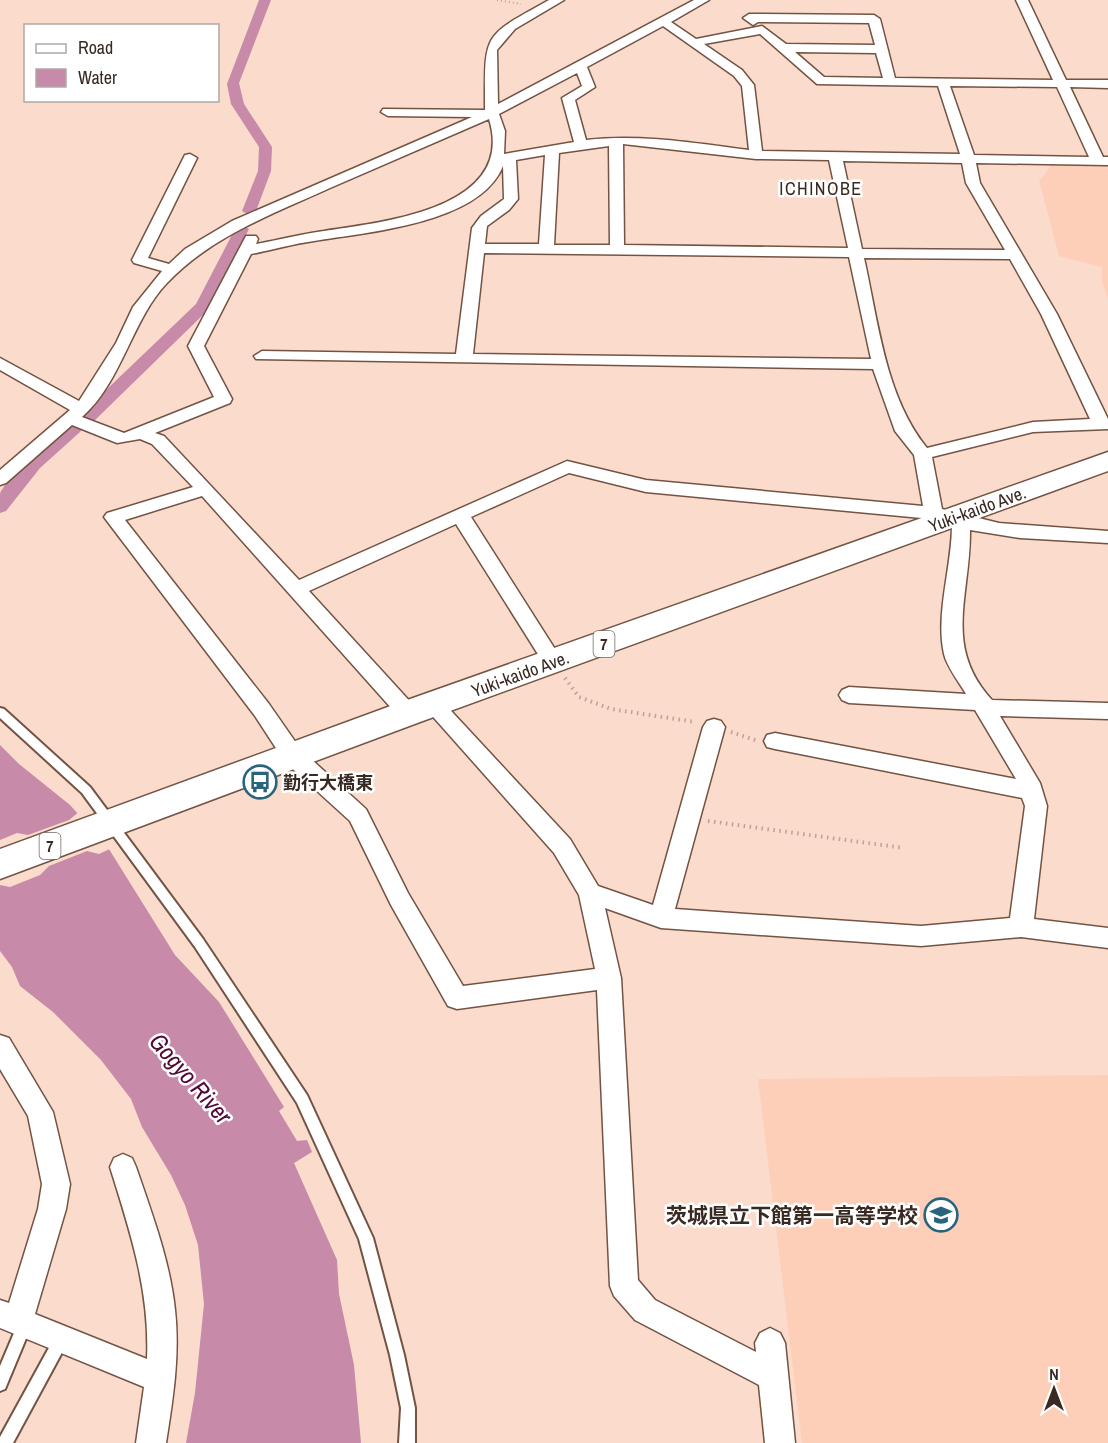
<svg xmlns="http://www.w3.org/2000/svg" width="1108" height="1443" viewBox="0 0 1108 1443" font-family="'Archivo Narrow','Noto Sans JP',sans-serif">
  <rect width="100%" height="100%" fill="#fadbcc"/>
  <g fill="#fdcfb9">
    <path d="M1051 163H1108V299L1102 282V267L1059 256 1039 180 1045 175Z"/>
    <path d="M1108 1075V1443H802L758 1079Z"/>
  </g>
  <path fill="#c78aa9" d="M0 745 19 764 70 805 107 846 175 955 219 1002 284 1107 279 1111 297 1141 307 1140 312 1152 294 1163 337 1260 339 1294 354 1365 361 1443H186L195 1393 204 1304 198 1245 185 1205 171 1175 142 1127 131 1099 101 1060 53 1012 20 986 12 967 0 951Z"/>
  <path fill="#fadbcc" d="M80 811 112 848 99 854 87 851 49 866 40 875 10 887 0 885V840L17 833 28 835 69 820Z"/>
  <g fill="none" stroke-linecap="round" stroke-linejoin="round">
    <g fill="#c78aa9" fill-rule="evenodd">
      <path d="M259 0H271L239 83 244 104 272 147 271 171 256 211 249 215 242 211 258 171 259 147 231 104 227 84Z"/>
      <path d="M242 225 249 229 209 309 94 421H82L79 417 82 413 196 304 235 229Z"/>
      <path d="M74 423 83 428 80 432 40 468 6 511 0 513C0 508 0 499 0 494 5 479 59 427 74 423Z"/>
    </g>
    <g stroke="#735343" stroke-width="4">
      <g id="service">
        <path d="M0 708 4 709 90 787 203 939 307 1095 373 1238 404 1355 415 1408V1443H399L401 1408 390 1355 359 1239 297 1103 195 947 82 793 0 718Z"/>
        <path d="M25 1317 30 1319 32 1324 5 1389 0 1391V1366L20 1319Z"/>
        <path d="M61 1333 66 1335 68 1340 66 1345 13 1443H0V1437L56 1335Z"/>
      </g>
    </g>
    <g stroke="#735343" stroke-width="3">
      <g id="minor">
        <path d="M549 0H564L515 29 497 50 498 104 694 0H709L671 22 696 39 762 26 786 44 875 45 869 23 758 22 753 25 743 18 749 14 874 15 880 19 895 78 1053 80 1016 0H1028L1066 80H1108V88L1070 87 1103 157H1108V165L976 163 980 183 1057 314 1108 419V429L1033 432 932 457 942 509 999 523 1108 531V543L1020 538 970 530C971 594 942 646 992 700L1108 703V719L1000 716 1040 783 1047 806 1034 919 1108 928V948L1021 937 921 946 661 928 605 908 621 978 638 1280 655 1300 756 1352 755 1343 760 1333 770 1328 780 1333 785 1343 795 1443H765L759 1385 635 1320 614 1296 610 1286 597 990 457 1009 448 1006 391 905 350 821 285 762 255 716 104 517 107 513 193 487 152 444 140 439 117 443 72 425 6 483 0 485V470L70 410 0 370V358L79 401 116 343 133 307 162 271 134 263 132 260 185 155 190 154 197 158 148 258 169 264 185 249 232 221 472 117 388 116 381 112 383 109 485 110C485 32 481 38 549 0ZM663 26 734 76 742 86 749 150C694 143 641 134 586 140L575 100 595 87 587 67ZM760 34 817 84 938 86 960 154 762 151 754 85 742 70 704 44ZM795 52 876 53 883 78 824 77ZM577 73 582 86 562 98 574 142 504 154 505 131 499 114ZM950 86 1057 87 1089 157 974 155ZM489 119C517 209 382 222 324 231 301 234 278 240 256 244L258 239 256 236H246L188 346 214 397 124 433 82 417C122 382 132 319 167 283 213 235 271 215 330 188 383 165 436 142 489 119ZM623 144 756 159 829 160 848 248 624 245ZM609 146 610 245H554L559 153ZM545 155 539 244H485L487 226 509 210 518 199 516 160ZM843 161 962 163 966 183 1005 250 862 249ZM503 166 504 199 481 216 472 228 456 354 262 351 254 356 256 359 873 369 895 431 914 455 923 506 646 480 567 461 299 580 164 436 155 433 230 403 232 399 204 346 251 254C272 250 292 244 314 241 367 232 480 224 503 166ZM484 253 849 257 871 359 473 354ZM864 258 1010 259 1041 314 1090 419 1033 422 927 448C885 397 878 320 864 258ZM569 473 646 492 932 519 952 525C952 567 935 613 944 654 947 667 959 682 966 694L849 687 842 690 839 695 842 700 849 703 975 710 1016 779 775 733 767 735 764 741 767 747 775 749 1022 798 1025 806 1010 918 921 926 675 909 725 727 721 721 714 719 707 721 703 727 653 905 598 886 570 839 441 700 434 697 427 700 424 705 427 710 554 853 579 895 595 969 463 986 408 893 366 809 301 750 269 704 125 520 202 496 401 719 408 721 415 719 418 713 415 707 309 591 456 524 546 667 553 669 560 667 563 662 560 657 471 517Z"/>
        <path d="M0 1035 9 1038 53 1112 70 1184 66 1209 35 1314 147 1359C150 1291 130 1231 110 1167L114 1158 123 1154 132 1158 136 1167C152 1214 170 1261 175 1310 180 1355 173 1399 166 1443H136L144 1387 0 1328V1300L9 1303 38 1209 42 1184 28 1116 0 1069Z"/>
      </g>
    </g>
    <g stroke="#735343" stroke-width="3">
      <path id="primary" d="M1108 452V471L420 722 0 879V849L396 704Z"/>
    </g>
    <path stroke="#bca296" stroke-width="2" stroke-dasharray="1 3" stroke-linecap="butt" d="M497 0 521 4"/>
    <g stroke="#bca296" stroke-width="4" stroke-dasharray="1.5 4.5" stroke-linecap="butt">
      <path d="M565 678 579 697 611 709 695 722"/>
      <path d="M731 732 758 741"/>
      <path d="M708 821 904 848"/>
    </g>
    <use href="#service" fill="#fff" fill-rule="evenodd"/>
    <use href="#minor" fill="#fff" fill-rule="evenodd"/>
    <use href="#primary" fill="#fff" fill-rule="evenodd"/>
  </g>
  <defs>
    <g id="bus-ring" transform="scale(1.725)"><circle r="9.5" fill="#fff" stroke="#28647c" stroke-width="1.5"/><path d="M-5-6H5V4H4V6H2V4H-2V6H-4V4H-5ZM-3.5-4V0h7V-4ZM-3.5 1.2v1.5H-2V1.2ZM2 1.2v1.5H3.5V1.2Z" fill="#28647c"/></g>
    <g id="school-ring" transform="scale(1.725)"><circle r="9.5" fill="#fff" stroke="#28647c" stroke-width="1.5"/><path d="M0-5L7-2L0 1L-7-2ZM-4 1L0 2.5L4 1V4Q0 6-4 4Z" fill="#28647c"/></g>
  </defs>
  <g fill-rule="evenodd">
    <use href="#bus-ring" x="260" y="782"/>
    <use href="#school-ring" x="941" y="1215"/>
  </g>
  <g text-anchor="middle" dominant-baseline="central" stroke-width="5" stroke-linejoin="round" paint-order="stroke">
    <g fill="#fff" stroke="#746964" stroke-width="1.5">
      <rect x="593.5" y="631" width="21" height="26" rx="4.5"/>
      <rect x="39.5" y="833" width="21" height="26" rx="4.5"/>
    </g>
    <g font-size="16" font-weight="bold" fill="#382922">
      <text x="604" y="644">7</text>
      <text x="50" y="846">7</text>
    </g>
    <g font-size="18" letter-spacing="1.5" fill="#382922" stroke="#fff">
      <text x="821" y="188">ICHINOBE</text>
    </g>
    <g font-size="18" fill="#382922" stroke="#fff">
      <text transform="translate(977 509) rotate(-20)">Yuki-kaido Ave.</text>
      <text transform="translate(520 674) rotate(-20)">Yuki-kaido Ave.</text>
    </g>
    <g font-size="18" font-weight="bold" fill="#382922" stroke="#fff" text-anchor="start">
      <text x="283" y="782">勤行大橋東</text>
    </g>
    <g font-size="21" font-weight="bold" fill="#382922" stroke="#fff" text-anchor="end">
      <text x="918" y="1215">茨城県立下館第一高等学校</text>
    </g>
    <g font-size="24" font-style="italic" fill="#510837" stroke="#fff">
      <text transform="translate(191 1078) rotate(49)">Gogyo River</text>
    </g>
  </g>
  <rect x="24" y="24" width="195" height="78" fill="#ffffff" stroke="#afa9a7" stroke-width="1.5"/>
  <rect x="36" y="44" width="30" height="9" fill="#ffffff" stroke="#afa9a7" stroke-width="1.5"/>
  <text x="78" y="54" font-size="18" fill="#382922">Road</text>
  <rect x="36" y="69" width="30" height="18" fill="#c78aa9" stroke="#afa9a7" stroke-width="1.5"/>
  <text x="78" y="84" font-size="18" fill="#382922">Water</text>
  <g transform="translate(1054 1389)" stroke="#ffffff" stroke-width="4.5" paint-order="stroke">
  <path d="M0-4.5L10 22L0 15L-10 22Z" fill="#382922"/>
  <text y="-9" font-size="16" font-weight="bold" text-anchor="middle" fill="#382922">N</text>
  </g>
</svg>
